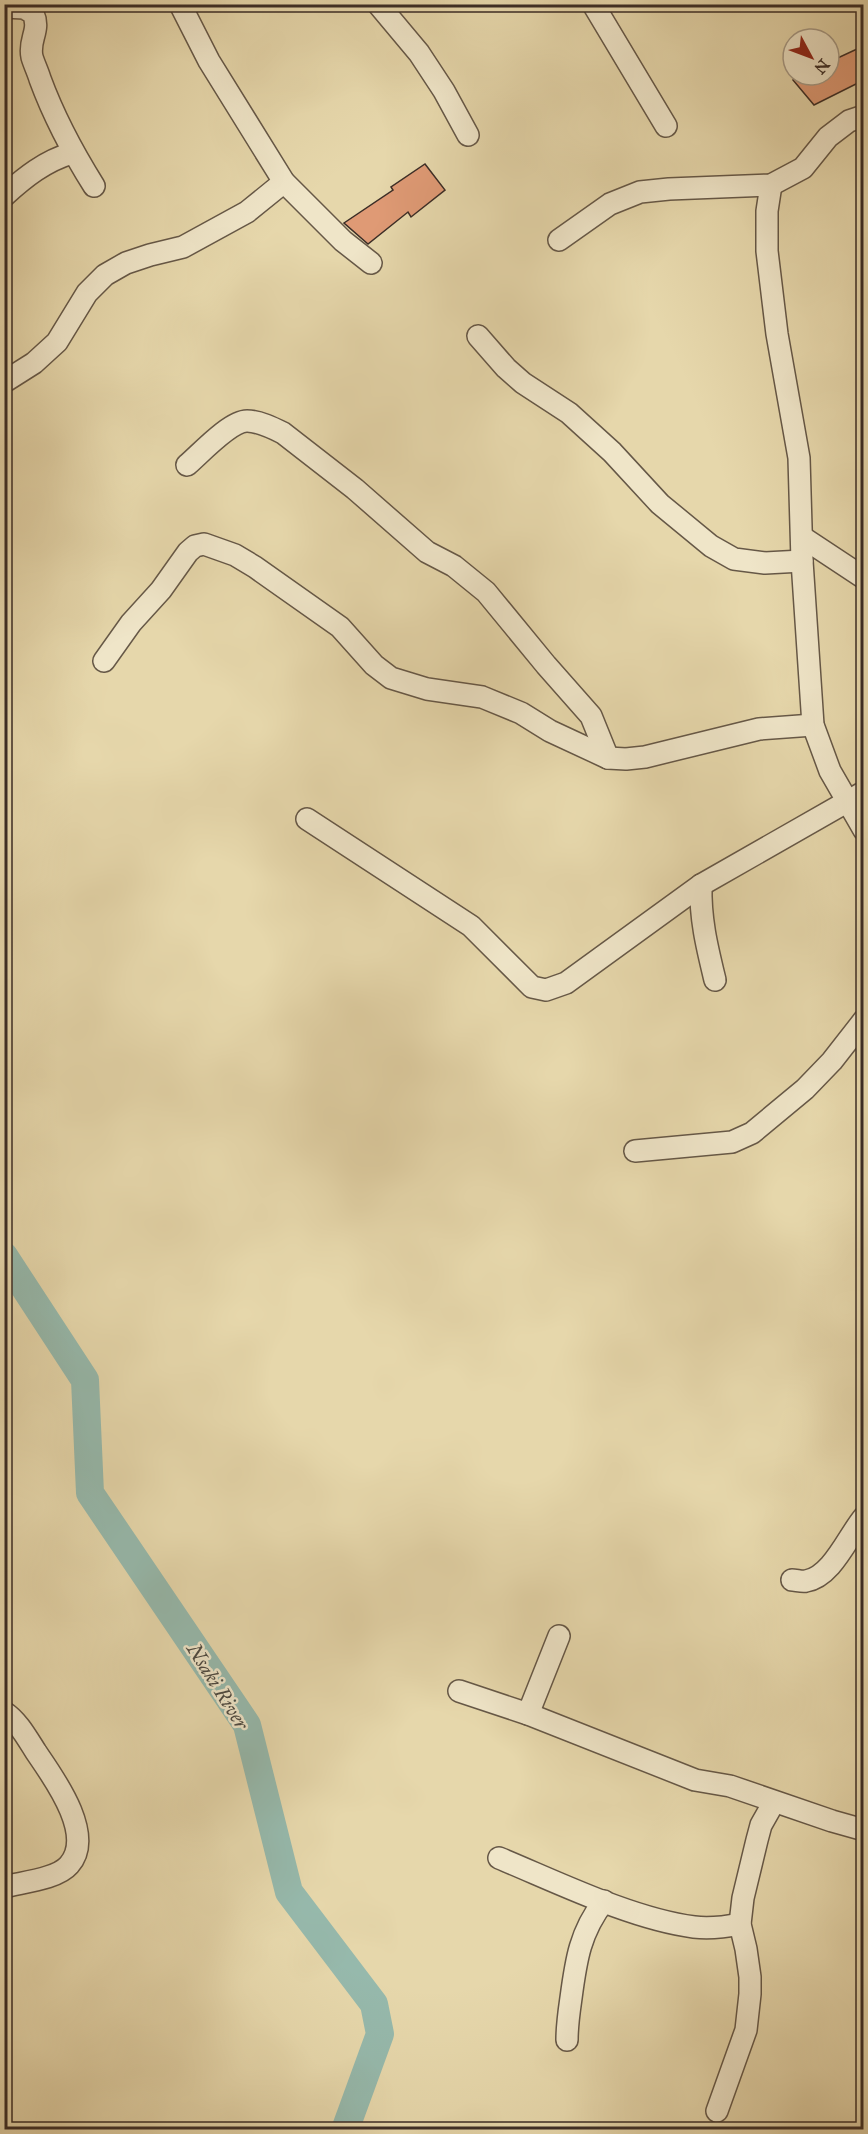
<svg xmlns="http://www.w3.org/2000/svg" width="868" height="2134" viewBox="0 0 868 2134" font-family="'IM FELL Great Primer',serif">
  <rect width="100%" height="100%" fill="#e6d7ab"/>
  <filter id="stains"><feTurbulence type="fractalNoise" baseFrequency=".00333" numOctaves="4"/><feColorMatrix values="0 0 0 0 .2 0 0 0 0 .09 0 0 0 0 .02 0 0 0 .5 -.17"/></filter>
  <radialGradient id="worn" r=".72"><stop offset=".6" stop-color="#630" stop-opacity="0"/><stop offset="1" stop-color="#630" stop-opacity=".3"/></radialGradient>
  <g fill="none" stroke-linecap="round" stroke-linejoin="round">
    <path stroke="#728176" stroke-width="4.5" d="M4 1278 15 1275"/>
    <path stroke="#96b9ac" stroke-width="28" d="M4 1256 85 1380 90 1493 247 1725 289 1892 374 2004 380 2034 345 2130"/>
  </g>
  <g fill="#df9a75" stroke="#3b2d26" stroke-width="1.5">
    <path d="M857 49 864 61V80L814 105 793 80 803 75H829V62Z"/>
    <path d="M425 164 445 190 411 217 408 212 368 244 344 223 393 190 391 187Z"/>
  </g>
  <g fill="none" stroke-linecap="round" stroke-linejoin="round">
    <g stroke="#665847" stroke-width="24">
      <g id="minor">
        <path d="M180 4 209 61 284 182 343 241 371 263"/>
        <path d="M378 4 419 53 444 91 468 135"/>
        <path d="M593 4 666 126"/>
        <path d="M4 7 24 8 33 13C41 31 28 39 32 57 34 64 38 72 40 79 54 117 72 151 94 186"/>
        <path d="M771 185 767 211V251L777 334 799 458 802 561 813 725 830 771 864 830"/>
        <path d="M4 196C25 177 45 161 72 153"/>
        <path d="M559 240 610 204 640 192 669 189 771 185 803 168 828 137 849 121 864 116"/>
        <path d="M478 336 506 368 523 383 569 413 612 452 660 504 711 546 734 559 765 563 802 561"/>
        <path d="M4 382 34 363 57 342 87 293 105 275 126 263 150 255 183 247 247 212 284 182"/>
        <path d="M187 465C200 454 230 421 247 421 259 421 273 428 283 433L355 489 427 552 454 566 486 592 546 665 591 716 608 758"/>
        <path d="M802 537 864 578"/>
        <path d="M104 661 131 623 161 590 188 552 195 546 204 544 235 555 255 567 340 627 374 665 391 678 427 689 482 697 521 713 550 731 608 758 626 759 645 757 759 729 813 725"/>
        <path d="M307 819 471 926 532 987 546 990 566 983 701 885 864 792"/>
        <path d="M701 885C700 919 707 947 715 980"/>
        <path d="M635 1151 732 1142 752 1133 805 1089 832 1061 864 1020"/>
        <path d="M792 1580C796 1580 802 1582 806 1581 832 1577 848 1536 864 1517"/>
        <path d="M459 1691 528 1714 695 1780 730 1786 832 1821 864 1830"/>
        <path d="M4 1712C18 1721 27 1738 36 1752 53 1777 96 1835 69 1865 57 1879 23 1882 4 1887"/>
        <path d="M528 1714 559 1636"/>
        <path d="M499 1858C557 1882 632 1919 694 1927 710 1929 725 1927 740 1924"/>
        <path d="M567 2040C567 2025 569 2012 571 1998 576 1960 580 1932 604 1901"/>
        <path d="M717 2111 746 2030 750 1994V1977L746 1949 740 1924 743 1898 757 1840 761 1825 774 1802"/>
      </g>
    </g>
    <use href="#minor" stroke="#efe5c8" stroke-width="21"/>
  </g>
  <g text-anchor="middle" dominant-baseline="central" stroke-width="5" stroke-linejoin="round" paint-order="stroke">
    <g font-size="20" font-style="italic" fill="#4d4941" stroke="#efe5c8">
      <text transform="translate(218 1686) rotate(58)">Nsaki River</text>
    </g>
  </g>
  <rect width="868" height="2134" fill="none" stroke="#e6d7ab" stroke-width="24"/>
  <rect x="6" y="6" width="856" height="2122" fill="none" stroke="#3b2d26" stroke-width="3"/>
  <rect x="12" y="12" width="844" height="2110" fill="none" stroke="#3b2d26" stroke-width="1.5"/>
  <g transform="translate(811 57) rotate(131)"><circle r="28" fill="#efe5c8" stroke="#a79b87" stroke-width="1.5"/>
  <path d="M0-4.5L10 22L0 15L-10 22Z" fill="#8f2418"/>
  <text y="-9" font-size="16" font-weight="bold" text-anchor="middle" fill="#3b2d26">N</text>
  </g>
  <rect width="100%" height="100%" filter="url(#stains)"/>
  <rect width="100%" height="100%" fill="url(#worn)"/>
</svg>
